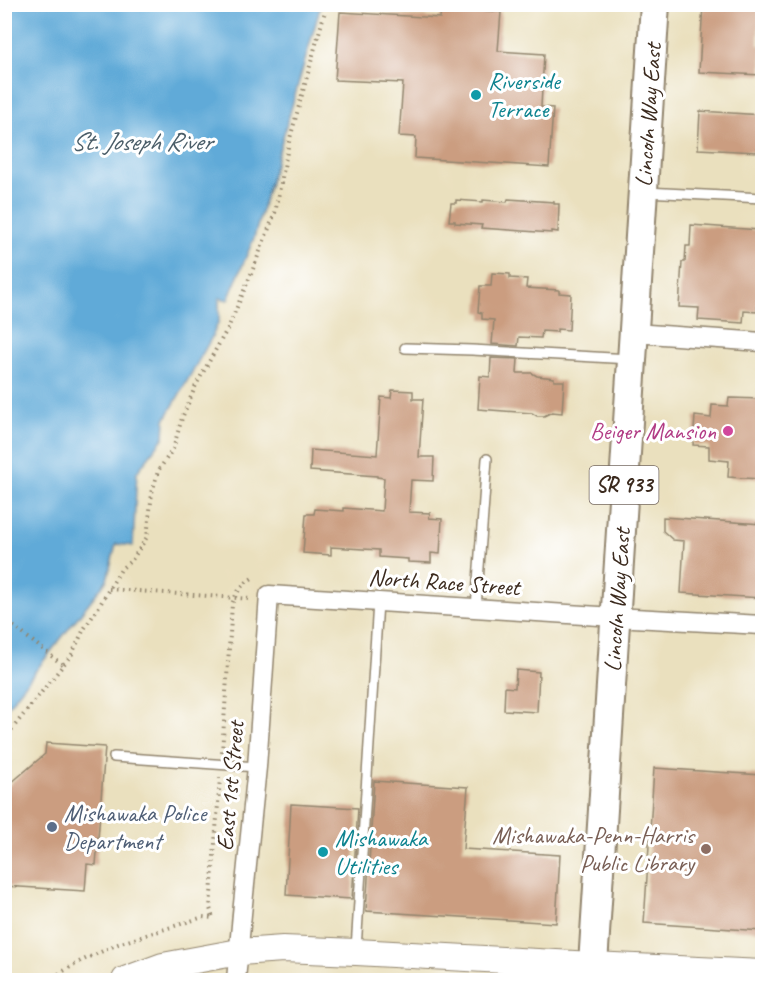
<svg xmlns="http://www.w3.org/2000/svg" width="767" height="985" viewBox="0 0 767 985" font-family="Caveat,sans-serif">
  <rect width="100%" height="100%" fill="#fff"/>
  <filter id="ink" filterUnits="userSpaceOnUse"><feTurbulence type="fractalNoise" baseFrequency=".0167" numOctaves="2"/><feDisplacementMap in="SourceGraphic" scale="12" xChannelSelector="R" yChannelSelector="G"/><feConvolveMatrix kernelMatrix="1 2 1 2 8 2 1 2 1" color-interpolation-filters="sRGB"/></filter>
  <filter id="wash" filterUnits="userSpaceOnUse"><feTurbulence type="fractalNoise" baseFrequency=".008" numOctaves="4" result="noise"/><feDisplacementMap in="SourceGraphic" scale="24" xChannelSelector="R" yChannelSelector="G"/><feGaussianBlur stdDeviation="1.35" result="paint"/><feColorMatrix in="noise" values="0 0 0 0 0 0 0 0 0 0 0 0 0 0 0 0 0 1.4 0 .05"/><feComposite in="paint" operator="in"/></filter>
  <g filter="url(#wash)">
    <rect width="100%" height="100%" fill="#eae0be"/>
    <path fill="#60aad8" stroke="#4e6a7b" stroke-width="1.5" d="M5 4 321 5 254 238 228 300 219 298V321L212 337 165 420 164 437 137 472 133 546 116 544 107 580 5 710 4 522 9 508 4 507Z"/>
    <g id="blocks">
      <g fill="#cb9d80">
        <path d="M703 4H760L758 45H762V75L699 72Z"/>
        <path d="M441 7 501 12 498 51 544 54 541 107 553 108 549 167 415 158 416 137 399 136 403 83 335 80 340 12 440 18Z"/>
        <path d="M700 111 762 115V144L758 143 757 152 698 149Z"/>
        <path d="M508 199 554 202V204H559L558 232 552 231V233L481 228 482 225 455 223V221H449L451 203H456V200L483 202V200L507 202Z"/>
        <path d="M691 225 759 230 758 243H762V285H759L757 312 744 311 743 323 698 320 699 308 679 307 682 262H685L686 246H690Z"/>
        <path d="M492 273 510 274V278L527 279 526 288 559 290V293L571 294 569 330 557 329V332L542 331 541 338 519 337 518 346 492 344 494 320 482 319V313L478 312 480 286H491Z"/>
        <path d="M491 358 518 359 517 373H532L537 376 554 378V381H564L562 413 552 412 544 416H537L532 413 478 409 480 376 490 377Z"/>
        <path d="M392 390 413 391V399H423L419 457H434L433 481 411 480 409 512 430 513 429 518 442 519 440 554 431 553V563L408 562V559L379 557V550L331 547V555L303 553 306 514H314L315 509 344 511V508L382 511 384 478 377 477V476L310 471 311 450 377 455 381 397 391 398Z"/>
        <path d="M729 398 762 399V469L761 471 760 479 728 477 729 461 709 459V446L693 445 695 416 711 418 712 405 728 406Z"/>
        <path d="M663 517 762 524V598L681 593 684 541 673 540 663 531Z"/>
        <path d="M516 670 539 672 537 712 504 710 505 687 515 688Z"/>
        <path d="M46 743 105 747 96 865 87 864 85 891 4 886V789L45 754Z"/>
        <path d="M654 768 762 775V931L644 923Z"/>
        <path d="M374 781 468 787 463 849 560 855 556 923 366 911Z"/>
        <path d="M291 804 358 808 352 899 286 895Z"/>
      </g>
    </g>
  </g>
  <g filter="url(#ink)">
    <use href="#blocks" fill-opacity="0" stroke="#92856e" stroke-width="1.5"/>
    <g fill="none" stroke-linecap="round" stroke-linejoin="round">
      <g stroke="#92856e" stroke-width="12">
        <g id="lane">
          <path d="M646 192 762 198"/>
          <path d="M405 348 472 350 630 359"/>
          <path d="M476 608 487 459"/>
          <path d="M114 757 257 767"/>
          <path d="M356 949 378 602"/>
        </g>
      </g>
      <g stroke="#92856e" stroke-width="21">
        <g id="street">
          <path d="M634 333 762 342"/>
          <path d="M236 980 242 914 257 767 269 595 615 617 762 625"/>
        </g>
      </g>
      <g stroke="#92856e" stroke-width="28">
        <path id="secondary" d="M125 980 163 966 239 952 283 949 356 952 593 965 762 973"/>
      </g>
      <g stroke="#92856e" stroke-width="32">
        <path id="primary" d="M592 980 655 4"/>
      </g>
      <g stroke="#92856e" stroke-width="4" stroke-dasharray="1.5 4.5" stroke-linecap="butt">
        <path d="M109 589 251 599"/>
        <path d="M4 619 63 665"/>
        <path d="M4 739 72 654 84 629 97 610 109 589 122 568 132 560 147 537 152 493 158 471 173 449 182 418 196 385 229 326 251 274 275 213 289 142 327 4"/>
        <path d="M222 752 232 604C237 591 242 584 254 577"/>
        <path d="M4 958 11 963 8 968 10 974V980"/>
        <path d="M48 980 81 961 118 944 203 917 213 918 210 908 220 778"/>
      </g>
      <use href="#lane" stroke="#fff" stroke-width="9"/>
      <use href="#street" stroke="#fff" stroke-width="18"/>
      <use href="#secondary" stroke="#fff" stroke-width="26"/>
      <use href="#primary" stroke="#fff" stroke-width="28"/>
    </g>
  </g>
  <g fill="#0f9aa8" stroke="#fff" stroke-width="2">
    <circle cx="476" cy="95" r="6"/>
    <circle cx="323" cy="852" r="6"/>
  </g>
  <circle fill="#d1479c" stroke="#fff" stroke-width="2" cx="728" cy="431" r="6"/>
  <circle fill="#5c6f8a" stroke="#fff" stroke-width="2" cx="52" cy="827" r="6"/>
  <circle fill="#8d6e63" stroke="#fff" stroke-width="2" cx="706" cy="849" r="6"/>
  <g text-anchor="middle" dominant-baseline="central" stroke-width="6" stroke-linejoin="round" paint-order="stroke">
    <rect fill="#fff" stroke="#766a62" stroke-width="1.5" x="589.5" y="466" width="69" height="38" rx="4.5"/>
    <g font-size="22" font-weight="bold" fill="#3b2a1e">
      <text x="624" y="485">SR 933</text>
    </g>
    <g font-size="24" fill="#0d838f" stroke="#fff" text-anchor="start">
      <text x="488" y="81">Riverside<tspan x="488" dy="28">Terrace</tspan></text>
      <text x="335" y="838">Mishawaka<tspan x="335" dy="28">Utilities</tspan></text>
    </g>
    <g font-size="24" fill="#3b2a1e" stroke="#fff">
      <text transform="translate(648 115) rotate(-86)">Lincoln Way East</text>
      <text transform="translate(444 582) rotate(4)">North Race Street</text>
      <text transform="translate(617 600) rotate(-86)">Lincoln Way East</text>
      <text transform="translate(230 786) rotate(-85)">East 1st Street</text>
    </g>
    <g font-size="24" fill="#b23c85" stroke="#fff" text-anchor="end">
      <text x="716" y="431">Beiger Mansion</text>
    </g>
    <g font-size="24" fill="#4e5e75" stroke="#fff" text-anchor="start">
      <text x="64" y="813">Mishawaka Police<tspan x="64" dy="28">Department</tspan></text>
    </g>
    <g font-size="24" fill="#785e54" stroke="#fff" text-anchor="end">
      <text x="694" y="835">Mishawaka-Penn-Harris<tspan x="694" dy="28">Public Library</tspan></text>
    </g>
    <g font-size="26" font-style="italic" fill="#4a5d68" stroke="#fff">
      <text x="141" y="141">St. Joseph River</text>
    </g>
  </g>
  <rect width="767" height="985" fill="none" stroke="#fff" stroke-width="24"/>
</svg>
